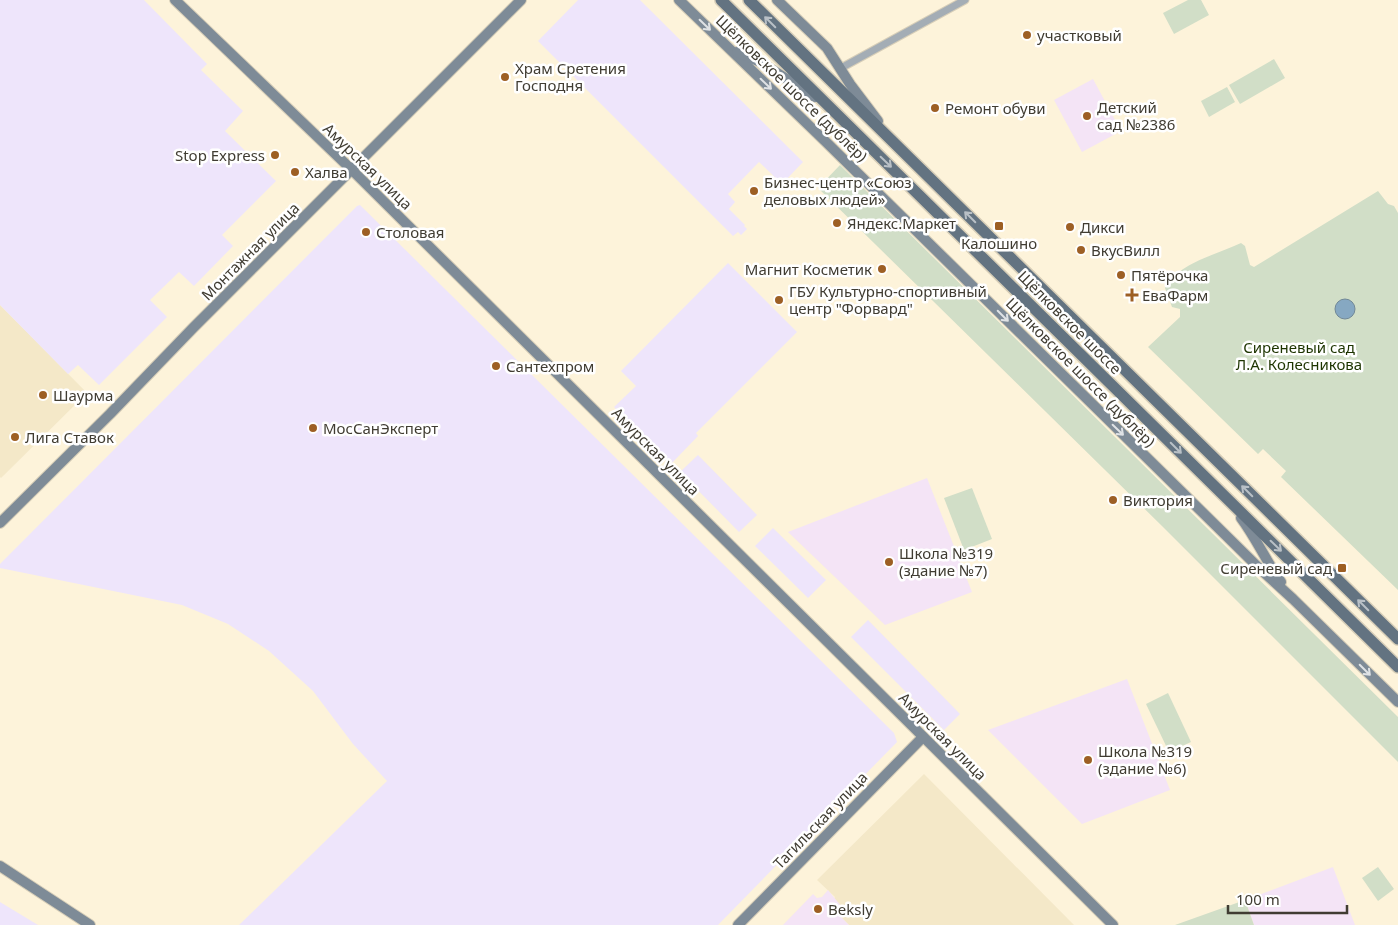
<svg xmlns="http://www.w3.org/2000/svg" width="1398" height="925" viewBox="0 0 1398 925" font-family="'Noto Sans',sans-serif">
  <rect width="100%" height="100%" fill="#fdf3da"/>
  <g fill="#f4e8c8">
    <path d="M0 305 87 393 1 478 0 477Z"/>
    <path d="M924 774 1074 925H849L836 912 834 899 835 897 817 880Z"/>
  </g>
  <g fill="#eee5fb">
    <path d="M0 0H144L207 64 201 70 243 111 225 131 276 181 222 235 233 246 194 286 179 272 150 300 167 317 99 385 78 365 68 374 0 305Z"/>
    <path d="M578 0H640L803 162 782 184 759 162 728 194 735 202 729 209 745 225 744 226 747 229 741 235 738 232 733 236 538 41Z"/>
    <path d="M360 205 894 733 897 742 718 925H239L387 781 353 744 313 691 269 651 228 624 182 605 0 568V564L357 206Z"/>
    <path d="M728 263 797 332 696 433 698 436 671 464 614 407 636 386 621 371Z"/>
    <path d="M698 455 757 515 739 532 680 472Z"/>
    <path d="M773 528 826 580 808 598 755 546Z"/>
    <path d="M868 620 960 714 944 730 851 637Z"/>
    <path d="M0 902 38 925H0Z"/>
  </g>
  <g fill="#f4e4f6">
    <path d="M1093 79 1121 131 1082 152 1054 100Z"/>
    <path d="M927 478 972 592 885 625 788 532Z"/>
    <path d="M1127 679 1170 790 1082 824 988 730Z"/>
    <path d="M1333 867 1355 925H1254L1245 900Z"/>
    <path d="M828 890 841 906 836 912 849 925H783L813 894 817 898 822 897Z"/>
  </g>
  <g fill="#d1dec7">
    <path d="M1188 0H1201L1209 15 1174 34 1163 13Z"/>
    <path d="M1274 59 1285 78 1240 104 1229 85Z"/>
    <path d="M1227 87 1235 102 1209 117 1201 101Z"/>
    <path d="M840 165 1398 717V762L1162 526 818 188Z"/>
    <path d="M1378 191 1388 204 1394 206 1398 213V590L1281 477 1286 471 1263 449 1258 454 1148 347 1180 317V309L1172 307 1165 288C1180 262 1216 255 1241 243L1245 246 1250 265 1254 267Z"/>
    <path d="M972 488 992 539 964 550 944 498Z"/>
    <path d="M1168 693 1191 742 1169 752 1146 704Z"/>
    <path d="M1378 867 1394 889 1378 901 1362 878Z"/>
    <path d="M1245 900 1254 925H1175Z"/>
  </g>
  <circle fill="#86a8c2" stroke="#718897" cx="1345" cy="309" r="10"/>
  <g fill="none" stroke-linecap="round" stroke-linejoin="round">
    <g stroke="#d7ceb8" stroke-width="9">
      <path id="street" d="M841 68 965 0"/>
    </g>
    <g stroke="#d7ceb8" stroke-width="12">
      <g id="secondary">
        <path d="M175 0 352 170 1113 925"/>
        <path d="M679 0 825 141 1258 567 1293 599 1398 702"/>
        <path d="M777 0 827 48 850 84 878 121"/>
        <path d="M737 52 760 62 815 97"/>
        <path d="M1241 518C1256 538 1266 561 1281 582"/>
        <path d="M0 523 110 414 193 328 521 0"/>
        <path d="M0 866 90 925"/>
        <path d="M738 925 923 737"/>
      </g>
    </g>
    <g stroke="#d7ceb8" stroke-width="14">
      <g id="primary">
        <path d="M721 0 1398 667"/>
        <path d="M749 0 1398 639"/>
      </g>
    </g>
    <use href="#street" stroke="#a4adb5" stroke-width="7"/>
    <use href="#secondary" stroke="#7e8b97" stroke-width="10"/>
    <use href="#primary" stroke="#637381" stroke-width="11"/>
  </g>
  <defs><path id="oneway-shaft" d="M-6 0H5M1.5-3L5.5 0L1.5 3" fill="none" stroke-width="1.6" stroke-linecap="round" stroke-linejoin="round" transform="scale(1.25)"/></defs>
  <g stroke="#b9c0c6">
    <use href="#oneway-shaft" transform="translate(770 22) rotate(-135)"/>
    <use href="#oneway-shaft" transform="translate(886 162) rotate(44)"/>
    <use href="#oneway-shaft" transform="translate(970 217) rotate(-135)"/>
    <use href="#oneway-shaft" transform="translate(1176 448) rotate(45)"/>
    <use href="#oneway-shaft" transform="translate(1247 491) rotate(-135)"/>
    <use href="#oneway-shaft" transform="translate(1276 546) rotate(44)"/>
    <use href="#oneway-shaft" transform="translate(1363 605) rotate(-135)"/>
  </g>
  <g stroke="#dfe2e5">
    <use href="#oneway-shaft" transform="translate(705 25) rotate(44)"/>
    <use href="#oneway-shaft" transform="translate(766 84) rotate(44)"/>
    <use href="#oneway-shaft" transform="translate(1003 316) rotate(45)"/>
    <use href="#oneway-shaft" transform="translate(1118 430) rotate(44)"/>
    <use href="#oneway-shaft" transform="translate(1365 670) rotate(45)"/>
  </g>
  <g fill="#9d5f24" stroke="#fff" stroke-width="2">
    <circle cx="1027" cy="35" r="5"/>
    <circle cx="505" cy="77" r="5"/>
    <circle cx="935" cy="108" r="5"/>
    <circle cx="1087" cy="116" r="5"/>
    <circle cx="275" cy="155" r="5"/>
    <circle cx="295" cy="172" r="5"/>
    <circle cx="754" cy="191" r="5"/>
    <circle cx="837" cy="223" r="5"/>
    <rect x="994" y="221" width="10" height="10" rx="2.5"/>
    <circle cx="1070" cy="227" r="5"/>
    <circle cx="366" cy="232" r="5"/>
    <circle cx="1081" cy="250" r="5"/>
    <circle cx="882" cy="269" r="5"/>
    <circle cx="1121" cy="275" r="5"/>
    <path d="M1129.5 287.5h5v5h5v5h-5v5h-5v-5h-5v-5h5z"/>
    <circle cx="779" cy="300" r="5"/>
    <circle cx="496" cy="366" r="5"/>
    <circle cx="43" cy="395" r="5"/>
    <circle cx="313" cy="428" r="5"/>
    <circle cx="15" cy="437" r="5"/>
    <circle cx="1113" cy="500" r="5"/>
    <circle cx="889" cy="562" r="5"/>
    <rect x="1337" y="563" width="10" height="10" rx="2.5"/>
    <circle cx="1088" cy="760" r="5"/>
    <circle cx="818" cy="909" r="5"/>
  </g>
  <g text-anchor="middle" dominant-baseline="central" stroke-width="5" stroke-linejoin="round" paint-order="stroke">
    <g font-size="15" fill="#403c32" stroke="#fff" text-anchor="start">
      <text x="1037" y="35">участковый</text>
      <text x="515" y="68">Храм Сретения<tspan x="515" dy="17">Господня</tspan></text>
      <text x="1097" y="107">Детский<tspan x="1097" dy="17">сад №2386</tspan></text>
      <text x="945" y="108">Ремонт обуви</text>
      <text x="265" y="155" text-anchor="end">Stop Express</text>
      <text x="305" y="172">Халва</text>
      <text x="764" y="182">Бизнес-центр «Союз<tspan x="764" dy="17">деловых людей»</tspan></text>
      <text x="847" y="223">Яндекс.Маркет</text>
      <text x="1080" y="227">Дикси</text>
      <text x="376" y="232">Столовая</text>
      <text x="999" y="243" text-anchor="middle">Калошино</text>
      <text x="1091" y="250">ВкусВилл</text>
      <text x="872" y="269" text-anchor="end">Магнит Косметик</text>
      <text x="1131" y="275">Пятёрочка</text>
      <text x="789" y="291">ГБУ Культурно-спортивный<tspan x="789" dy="17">центр "Форвард"</tspan></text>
      <text x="1142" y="295">ЕваФарм</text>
      <text x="506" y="366">Сантехпром</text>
      <text x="53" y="395">Шаурма</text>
      <text x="323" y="428">МосСанЭксперт</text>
      <text x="25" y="437">Лига Ставок</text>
      <text x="1123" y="500">Виктория</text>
      <text x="899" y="553">Школа №319<tspan x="899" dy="17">(здание №7)</tspan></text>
      <text x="1332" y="568" text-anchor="end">Сиреневый сад</text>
      <text x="1098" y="751">Школа №319<tspan x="1098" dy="17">(здание №6)</tspan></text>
      <text x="828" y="909">Beksly</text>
    </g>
    <g font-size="15" fill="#403c32" stroke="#fff">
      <text transform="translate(792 88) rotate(44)">Щёлковское шоссе (дублёр)</text>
      <text transform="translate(368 166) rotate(44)">Амурская улица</text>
      <text transform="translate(250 251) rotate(-45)">Монтажная улица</text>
      <text transform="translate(1070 322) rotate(45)">Щёлковское шоссе</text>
      <text transform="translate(1081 372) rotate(45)">Щёлковское шоссе (дублёр)</text>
      <text transform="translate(656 451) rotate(45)">Амурская улица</text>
      <text transform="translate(943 736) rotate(45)">Амурская улица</text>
      <text transform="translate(820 820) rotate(-46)">Тагильская улица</text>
    </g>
    <g font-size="15" fill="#1d3400" stroke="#fff">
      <text x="1299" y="347">Сиреневый сад<tspan x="1299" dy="17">Л.А. Колесникова</tspan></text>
    </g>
  </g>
  <path d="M1228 905v8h119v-8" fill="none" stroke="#403c32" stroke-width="2.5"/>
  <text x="1236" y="905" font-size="15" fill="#403c32" stroke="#ffffff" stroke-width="4" paint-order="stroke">100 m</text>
</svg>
